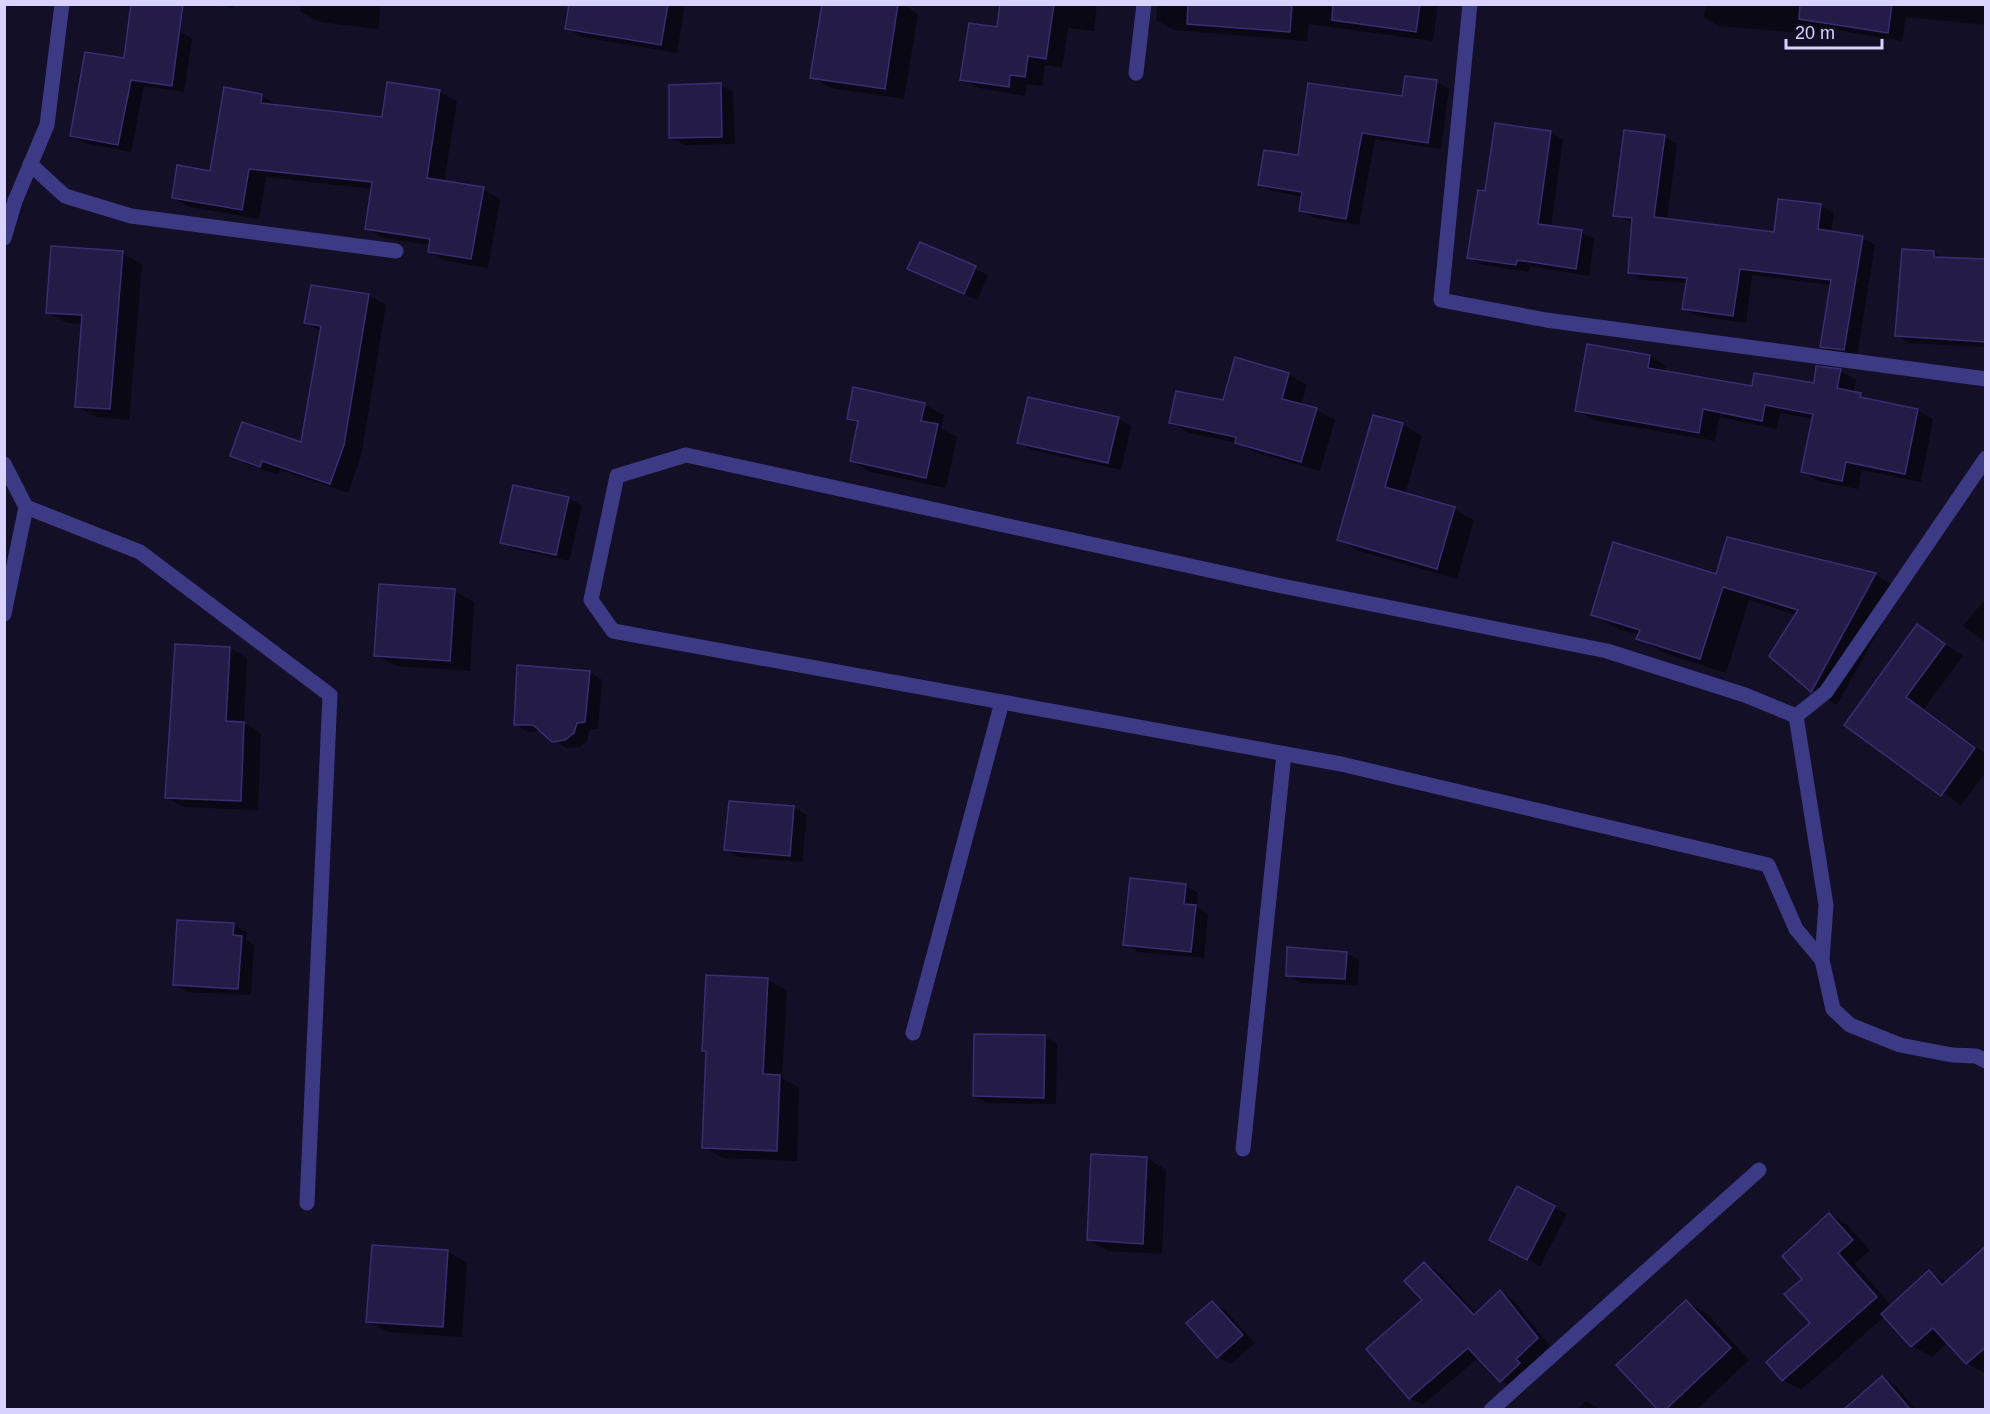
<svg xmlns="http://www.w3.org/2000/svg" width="1990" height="1414" viewBox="0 0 1990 1414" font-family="Helvetica,sans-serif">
  <rect width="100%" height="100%" fill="#130f26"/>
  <g fill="#0007">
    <path d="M210 4H233V8Z"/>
    <path d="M301 4H381L378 29 319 22 300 11Z"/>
    <path d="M571 4H685L677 53 582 37 567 28Z"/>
    <path d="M823 4H902L918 14 904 99 831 88 812 77Z"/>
    <path d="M1002 4H1097L1094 31 1068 28 1062 68 1045 65 1042 86 1027 84 1025 96 979 88 962 79 998 28Z"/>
    <path d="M1158 4H1438L1433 41 1309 24 1307 41 1174 30 1156 20Z"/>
    <path d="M1706 4H1986V25L1906 17 1902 41 1826 28 1824 35 1719 26 1704 17Z"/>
    <path d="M179 31 192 39 184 92 144 86 131 152 85 143 72 136 125 59Z"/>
    <path d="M1437 82 1449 89 1441 149 1375 139 1359 225 1314 218 1301 210 1303 197 1273 191 1260 184 1299 157Z"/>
    <path d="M388 84 440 92 457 102 444 182 483 189 500 199 488 268 446 261 429 251 430 245 383 238 366 228 372 189 266 177 259 219 190 207 173 197 211 173 262 96 278 105 383 119Z"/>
    <path d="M720 85 733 92 735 144 684 145 671 137Z"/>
    <path d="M1550 132 1563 140 1551 227 1581 232 1594 239 1589 276 1530 266 1529 272 1481 264 1468 257 1486 192Z"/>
    <path d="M1664 136 1677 144 1667 220 1775 234 1779 201 1821 206 1834 213 1831 233 1862 238 1875 245 1857 357 1834 354 1821 346 1832 285 1752 275 1746 323 1697 316 1684 309 1687 283 1642 280 1629 272 1633 223 1615 215Z"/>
    <path d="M920 244 988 275 977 300 909 269Z"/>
    <path d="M1903 250 1934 253 1945 259 1986 261V347L1909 343 1897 335Z"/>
    <path d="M122 253 142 264 129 420 96 417 77 406 83 324 67 323 47 312Z"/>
    <path d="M312 286 369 295 386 305 361 456 348 493 280 470 278 475 249 465 232 456 302 444 321 331 306 323Z"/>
    <path d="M1588 346 1650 356 1666 366 1664 372 1753 388 1815 385 1840 371 1856 380 1854 393 1871 401 1917 410 1933 419 1921 482 1862 470 1858 489 1818 481 1803 472 1814 419 1780 413 1777 429 1719 417 1715 441 1593 420 1577 410Z"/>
    <path d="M1236 359 1289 374 1307 385 1301 405 1316 410 1335 420 1320 471 1255 452 1238 443 1189 433 1171 422 1224 402Z"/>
    <path d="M924 404 944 415 941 428 957 437 946 488 871 472 851 461 859 424 848 418Z"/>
    <path d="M1374 417 1403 425 1422 436 1405 494 1454 509 1474 520 1457 579 1359 551 1339 540Z"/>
    <path d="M1118 419 1131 426 1121 470 1032 450 1019 442Z"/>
    <path d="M514 487 569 498 582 506 569 561 515 549 502 542Z"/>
    <path d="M1728 539 1876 575 1901 590 1837 705 1813 691 1874 580 1796 615 1749 600 1726 673 1664 653 1638 638 1639 635 1618 629 1592 614 1717 576Z"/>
    <path d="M455 591 474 602 470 671 396 666 376 655Z"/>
    <path d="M1986 598V643L1963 626Z"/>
    <path d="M1917 626 1963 656 1924 709 1986 754V772L1961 805 1846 724Z"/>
    <path d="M230 648 247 658 244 723 261 733 258 810 184 807 166 797Z"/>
    <path d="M589 672 602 680 598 729H590L587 741 579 747 566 748 542 731 528 732 515 724Z"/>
    <path d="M794 808 807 815 802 862 739 857 726 850Z"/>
    <path d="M1185 885 1198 893 1197 907 1208 914 1204 958 1138 952 1125 944Z"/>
    <path d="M234 925 247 932 246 940 254 945 251 995 187 992 174 984Z"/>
    <path d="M1346 953 1359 960 1358 985 1300 983 1287 975Z"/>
    <path d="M767 980 787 991 782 1078 799 1088 797 1161 723 1158 704 1147 708 1053 703 1050Z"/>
    <path d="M1044 1036 1057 1044 1056 1104 987 1103 974 1096Z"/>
    <path d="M1147 1158 1166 1170 1162 1254 1108 1251 1088 1240Z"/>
    <path d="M1554 1207 1567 1214 1540 1266 1504 1247Z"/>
    <path d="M1829 1214 1847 1225 1870 1250 1855 1264 1892 1306 1929 1272 1947 1282 1986 1248V1374L1967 1363 1948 1342 1932 1357 1912 1346 1885 1316 1801 1390 1783 1380 1812 1323 1804 1279Z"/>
    <path d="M448 1252 467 1263 462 1337 388 1332 368 1321Z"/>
    <path d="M1424 1264 1437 1271 1477 1314 1500 1292 1513 1300 1550 1346 1528 1367 1532 1371 1514 1388 1501 1381 1479 1357 1423 1405 1410 1398 1424 1300Z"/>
    <path d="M1686 1302 1706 1313 1749 1360 1696 1410H1660Z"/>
    <path d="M1212 1303 1225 1310 1255 1343 1231 1364 1218 1357 1189 1324Z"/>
    <path d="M1882 1378 1895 1385 1916 1410H1845Z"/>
    <path d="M1586 1401 1602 1410H1576Z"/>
  </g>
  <g fill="#241b47" stroke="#3b2d73" stroke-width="1.5">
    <path d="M131 4H183L172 86 131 80 118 145 70 136 85 52 124 58Z"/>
    <path d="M569 4H668L661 45 565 29Z"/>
    <path d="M822 4H898L885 89 810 78Z"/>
    <path d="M1000 4H1054L1046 59 1028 56 1025 77 1010 75 1009 87 960 80 969 23 997 27Z"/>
    <path d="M1188 4H1292L1290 32 1187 24Z"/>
    <path d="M1333 4H1420L1416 32 1332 20Z"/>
    <path d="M1800 4H1892L1888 33 1799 19Z"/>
    <path d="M1405 76 1437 80 1428 143 1362 133 1346 219 1299 211 1302 192 1258 185 1264 150 1298 155 1308 83 1402 96Z"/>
    <path d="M387 82 440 90 427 178 484 187 471 259 428 252 430 239 365 229 372 182 249 169 242 210 172 198 177 165 210 171 224 87 262 94 261 103 382 117Z"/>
    <path d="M721 83 722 137 669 138V85Z"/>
    <path d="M1495 123 1551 131 1538 224 1582 230 1576 269 1517 260 1516 265 1467 258 1478 190 1485 191Z"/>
    <path d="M1624 130 1665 135 1654 217 1774 232 1778 199 1821 204 1818 229 1863 236 1844 350 1820 347 1831 280 1740 269 1733 316 1682 309 1687 278 1628 273 1632 218 1613 216Z"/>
    <path d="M920 242 976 266 964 294 907 269Z"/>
    <path d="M51 246 123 251 110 409 75 407 82 315 46 313Z"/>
    <path d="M1902 249 1934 251V257L1986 259V342L1895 336Z"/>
    <path d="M311 285 369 294 344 445 330 484 262 461 260 467 230 456 242 422 301 442 321 326 304 323Z"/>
    <path d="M1587 344 1650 355 1648 368 1752 386 1754 373 1814 383 1816 366 1841 369 1837 388 1861 393 1860 397 1918 409 1905 474 1846 462 1842 481 1801 472 1813 414 1765 405 1762 421 1703 409 1699 433 1575 411Z"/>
    <path d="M1235 357 1289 373 1282 399 1317 408 1301 462 1235 443 1236 437 1169 423 1176 391 1223 400Z"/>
    <path d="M853 387 925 403 921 421 938 424 926 478 850 461 858 421 847 419Z"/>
    <path d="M1028 397 1119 417 1108 463 1017 443Z"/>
    <path d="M1373 415 1403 423 1385 487 1455 507 1437 569 1337 540Z"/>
    <path d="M513 485 569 497 556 555 500 543Z"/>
    <path d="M1727 537 1876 573 1811 692 1769 656 1798 610 1723 587 1700 659 1636 639 1640 630 1591 615 1613 542 1716 574Z"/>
    <path d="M379 584 455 589 450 661 374 656Z"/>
    <path d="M1917 624 1945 644 1906 697 1975 748 1941 796 1844 725Z"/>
    <path d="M175 644 230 647 226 721 244 722 241 801 165 798Z"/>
    <path d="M517 665 590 671 585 722 577 723 574 733 565 740 552 742 533 725H514Z"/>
    <path d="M729 801 794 806 790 856 724 850Z"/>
    <path d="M1130 878 1186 884 1184 904 1196 905 1191 952 1123 945Z"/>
    <path d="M177 920 234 923 233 935 242 936 238 989 173 985Z"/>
    <path d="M1287 947 1347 952 1345 979 1286 976Z"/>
    <path d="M706 975 768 978 763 1074 780 1075 777 1151 702 1148 706 1051H702Z"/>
    <path d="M974 1034 1045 1035 1044 1098 973 1096Z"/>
    <path d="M1091 1154 1147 1157 1143 1244 1087 1240Z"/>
    <path d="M1517 1186 1555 1206 1527 1260 1489 1240Z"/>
    <path d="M1829 1213 1853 1240 1838 1253 1877 1297 1782 1381 1766 1362 1810 1323 1784 1294 1802 1279 1782 1256Z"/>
    <path d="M372 1245 448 1250 443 1327 366 1322Z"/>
    <path d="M1986 1246V1347L1966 1364 1933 1328 1911 1347 1881 1314 1929 1270 1942 1285Z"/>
    <path d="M1424 1262 1474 1315 1500 1290 1538 1338 1516 1359 1520 1363 1500 1382 1468 1348 1409 1399 1366 1349 1422 1300 1404 1281Z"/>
    <path d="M1686 1300 1731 1348 1665 1410H1658L1616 1365Z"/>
    <path d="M1212 1301 1243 1335 1217 1358 1186 1323Z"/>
    <path d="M1882 1376 1911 1410H1843Z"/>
  </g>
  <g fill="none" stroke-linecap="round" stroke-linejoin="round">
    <g stroke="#3d3a85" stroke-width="15">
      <path d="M1470 4 1441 300 1546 320 1986 379"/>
      <path d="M1136 73 1144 4"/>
      <path d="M30 164 65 196 131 216 396 251"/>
      <path d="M4 238 15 201 47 125 62 4"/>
      <path d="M4 464 26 507 140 552 330 695 307 1203"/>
      <path d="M4 614 26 507"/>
      <path d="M1796 716 1826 905 1822 960 1833 1009 1850 1025 1900 1045 1952 1055 1976 1056 1986 1061"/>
      <path d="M1822 960 1796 929 1768 865 1341 764 613 631 591 600 617 476 686 455 1272 584 1607 651 1745 695 1796 716 1826 692 1986 458"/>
      <path d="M913 1033 1002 702"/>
      <path d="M1243 1149 1284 754"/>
      <path d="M1491 1410 1759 1170"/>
    </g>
  </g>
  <rect width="1990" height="1414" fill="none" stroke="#d9d4ff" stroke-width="12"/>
  <path d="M1786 39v9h96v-9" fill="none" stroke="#d9d4ff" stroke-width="3"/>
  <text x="1795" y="39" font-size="18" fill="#d9d4ff" stroke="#130f26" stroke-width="4.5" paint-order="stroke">20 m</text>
</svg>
